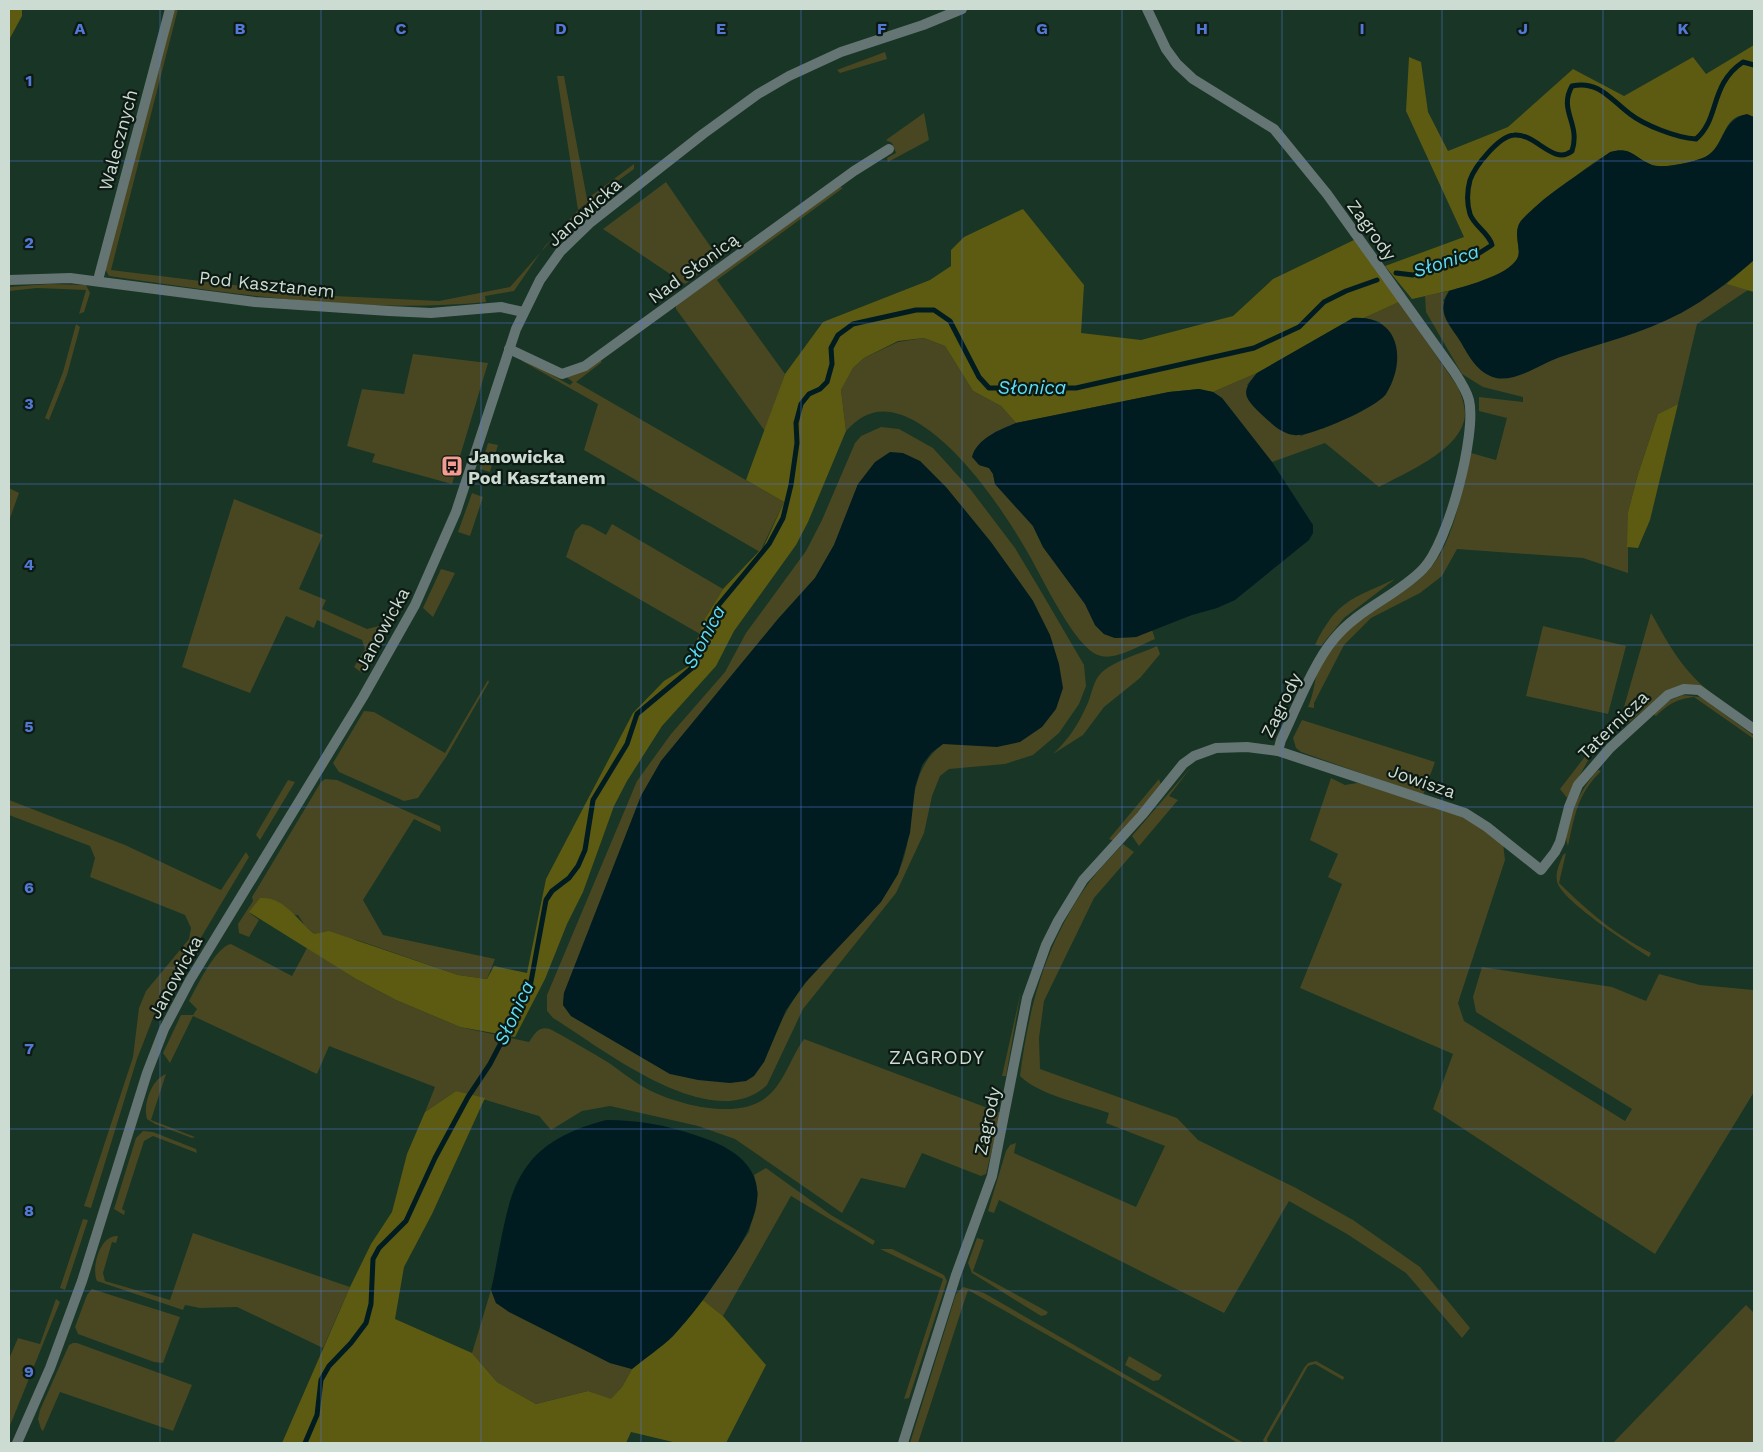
<svg xmlns="http://www.w3.org/2000/svg" width="1763" height="1452" viewBox="0 0 1763 1452" font-family="'Work Sans',sans-serif">
  <rect width="100%" height="100%" fill="#183526"/>
  <g fill="#484721" fill-rule="evenodd">
    <path d="M175 9H178L111 270 314 295 439 301 510 287 578 210 557 76H564L587 199 634 164V169L578 210 579 213 545 246 514 291 485 296 486 302C360 314 233 294 109 276L105 269Z"/>
    <path d="M885 52 887 59 840 73 837 70Z"/>
    <path d="M924 113 929 140 888 162 887 158 896 153 892 143 886 140Z"/>
    <path d="M666 182 719 259 685 284 603 229Z"/>
    <path d="M840 187 843 188 717 280 785 374 765 431 676 309V305Z"/>
    <path d="M49 284 86 285 90 293 84 312 79 314 86 290 37 288 9 291V287Z"/>
    <path d="M1726 284 1748 290 1697 324 1678 404 1658 414 1638 474 1628 512V573L1583 558 1457 549 1442 576 1420 593 1371 618 1344 645 1314 703V708L1308 707C1312 698 1313 691 1315 682 1317 666 1332 647 1342 636 1367 609 1404 597 1428 571 1454 543 1462 489 1471 453L1496 460 1507 418 1479 411V397L1523 402V397L1483 387 1462 374 1426 312 1425 296 1449 291 1443 301 1560 357 1651 326 1681 313Z"/>
    <path d="M1399 302 1458 387C1462 397 1467 410 1464 421 1456 452 1405 473 1379 487L1325 443 1272 462 1222 398 1213 392 1257 373 1247 385 1301 436C1327 426 1367 414 1386 394L1380 322 1364 318Z"/>
    <path d="M76 324 80 327 67 375 49 420 45 418 63 372Z"/>
    <path d="M924 338 945 346 973 391 1001 406 1016 423 995 432 979 465 989 468 993 474 995 484 1033 526 1043 547 1085 604 1095 625 1104 634 1115 638 1136 637 1152 630 1155 639C1140 645 1114 662 1098 655 1074 646 1042 577 1028 553 1002 508 959 445 913 420 886 406 866 409 846 431L841 390 853 368 864 358 898 342Z"/>
    <path d="M413 354 488 363 458 463 454 462 451 472 455 474 452 484 372 462 375 454 347 446 362 389 404 394Z"/>
    <path d="M600 360 602 362 576 382 784 502 760 552 584 450 598 404 522 361H527L570 385 573 382 565 376 580 372Z"/>
    <path d="M881 427 899 429 933 448 971 490 1015 548 1039 588 1084 665 1086 686 1079 704 1059 733 1033 755 1005 764 949 769 940 776 932 796 924 833 896 893 803 1009 767 1085C712 1137 602 1048 553 1018L547 1011V995L637 781 671 734 725 672 746 633 806 551 822 520 855 443 861 436ZM920 461C963 504 998 551 1033 601L943 744C900 776 920 831 897 875 874 919 833 946 804 985 786 1008 774 1034 764 1062L670 1074 571 1016 563 1005 564 993 641 796 661 761 778 619 815 578 834 545 858 484Z"/>
    <path d="M488 443 498 445 490 472 480 469Z"/>
    <path d="M9 488 19 493 9 521Z"/>
    <path d="M472 493 483 497 470 536 458 532Z"/>
    <path d="M234 499 323 535 299 589 326 600 322 609 367 629 379 626 392 604 397 609 362 673 354 667 365 649 362 640 317 620 314 628 286 616 250 693 182 667Z"/>
    <path d="M582 524 590 526 606 535 612 524 723 589 704 620 700 634 566 557 575 531Z"/>
    <path d="M441 569 455 573 433 617 423 608Z"/>
    <path d="M1395 579 1344 618 1321 646 1315 645C1337 600 1352 599 1395 579Z"/>
    <path d="M1651 613C1668 643 1682 670 1710 692H1665L1627 724 1621 719 1622 714Z"/>
    <path d="M1543 626 1626 646 1608 714 1526 696Z"/>
    <path d="M1157 646 1160 654 1140 678 1104 707 1083 735 1053 754C1068 740 1078 725 1086 707 1092 696 1092 681 1102 672 1116 660 1140 654 1157 646Z"/>
    <path d="M488 680 489 682 446 757 418 798 404 801 339 772 333 763 364 711 374 712 445 753Z"/>
    <path d="M1683 695 1700 697 1708 702 1754 736V739L1694 697C1676 699 1669 704 1656 716L1653 714 1668 701Z"/>
    <path d="M1302 720 1435 762 1423 795 1301 752 1296 748 1293 738Z"/>
    <path d="M1604 732 1567 798 1560 789Z"/>
    <path d="M1192 766 1169 796 1178 800 1139 846 1132 836Z"/>
    <path d="M1598 770 1601 771C1577 795 1575 815 1568 846 1559 826 1584 784 1598 770Z"/>
    <path d="M1331 778 1345 785 1357 783 1371 785 1454 814 1467 819 1503 843 1505 860 1458 1003 1464 1021 1625 1121 1632 1109 1476 1012 1473 997 1482 967 1612 987 1646 1001 1659 974 1700 985 1754 990V1092L1655 1254 1433 1109 1453 1054 1300 988 1342 884 1328 877 1338 854 1310 840Z"/>
    <path d="M325 779 337 780 440 826 441 832 414 819 363 900 383 935 495 959 487 979 458 975 357 940 315 934 305 926 298 915 250 913 259 920 249 937 239 933 238 924 253 901 252 897 321 782Z"/>
    <path d="M1159 779 1161 785 1114 841 1109 839Z"/>
    <path d="M288 780 295 782 260 840 256 835 258 831Z"/>
    <path d="M9 800 125 845 221 890 246 852 249 857 153 1018 137 1059 91 1208 84 1206 133 1057 139 1008 146 991 189 939 191 928 185 915 90 877 95 858 90 846 9 815Z"/>
    <path d="M1123 844 1134 852 1094 898 1044 1001 1039 1038 1040 1069 1177 1118 1198 1140 1296 1188 1353 1220 1420 1267 1470 1328 1462 1338 1406 1273 1347 1234 1289 1201 1224 1313 999 1200 994 1213 988 1211 1006 1151 1010 1145 1016 1143 1014 1153 1136 1207 1165 1146 1106 1123 1109 1113C1083 1104 1039 1095 1020 1076 1029 1004 1047 940 1090 881 1100 868 1112 856 1123 844Z"/>
    <path d="M1566 853 1559 883C1590 913 1613 933 1651 953L1649 957C1632 946 1559 899 1557 881 1555 873 1560 862 1563 855Z"/>
    <path d="M231 944 292 976 307 948 356 979 396 1000 460 1027 529 1042C535 1033 539 1026 550 1029 570 1040 590 1051 609 1063 619 1070 628 1077 637 1083 667 1103 734 1121 764 1099 784 1085 790 1058 804 1039L1001 1113 986 1174 981 1176 922 1153 905 1188 861 1178 842 1213 735 1139 698 1126 610 1106 582 1111 551 1130 539 1116 456 1091 425 1112 435 1087 329 1046 317 1074 193 1016 170 1063 163 1053 181 1015H193L197 1009 189 1001C196 988 216 946 231 944Z"/>
    <path d="M1021 991 1006 1076H1002Z"/>
    <path d="M166 1074 151 1120 195 1137 192 1138 155 1124 147 1119C143 1104 151 1080 166 1074Z"/>
    <path d="M143 1131 153 1132 196 1149 197 1153 153 1136 144 1141 122 1209 125 1211 124 1215 114 1209 136 1138Z"/>
    <path d="M766 1168 831 1215 875 1241 873 1245 791 1196 723 1316 703 1300 749 1232 758 1194 754 1175Z"/>
    <path d="M83 1219 88 1220 65 1290 60 1288Z"/>
    <path d="M193 1233 350 1287 323 1348 237 1307 200 1308 185 1305 183 1310 97 1281C91 1268 100 1234 118 1236L116 1243 112 1242 103 1273 105 1281 170 1300Z"/>
    <path d="M977 1238 984 1240 973 1271 1048 1312 1046 1315 1041 1316 972 1273 968 1263Z"/>
    <path d="M880 1249H892L944 1275 947 1281 909 1398 904 1399 943 1279Z"/>
    <path d="M963 1287 984 1293 1244 1443H1238L968 1290 918 1443H910L956 1294Z"/>
    <path d="M92 1289 180 1317 163 1363 154 1362 78 1334 75 1327 87 1295Z"/>
    <path d="M491 1290 496 1303 610 1363 632 1369 622 1387 611 1400 588 1391 536 1404 497 1382 472 1353Z"/>
    <path d="M56 1299 60 1302 9 1428V1359L18 1338 40 1344Z"/>
    <path d="M1746 1305 1754 1313V1443H1613Z"/>
    <path d="M73 1343H77L192 1385 173 1431 60 1392 43 1431 41 1429 38 1419 40 1410 69 1345Z"/>
    <path d="M1129 1356 1162 1375 1159 1380 1153 1381 1125 1365Z"/>
    <path d="M1316 1361 1344 1377 1343 1380 1315 1364 1308 1366 1267 1439 1268 1443H1264L1263 1440 1304 1368 1308 1363Z"/>
  </g>
  <g fill="#5d5a12">
    <path d="M9 9H22V16L9 40Z"/>
    <path d="M1754 45V117C1723 107 1726 145 1707 156 1697 162 1662 169 1652 165 1637 159 1627 146 1610 153 1600 156 1524 214 1520 222 1512 235 1524 251 1515 263 1501 281 1435 294 1412 299L1385 266 1464 237 1406 111 1409 57 1421 62 1428 112 1448 151 1508 127 1573 69 1624 96 1693 57 1706 74Z"/>
    <path d="M1023 209 1084 285 1081 333 1141 340 1233 316 1273 279 1356 239 1399 302 1364 318H1353L1257 373 1213 392 1199 389 1169 392 1016 423 1001 406 973 391 945 346 924 338 898 341 864 358 853 368 841 390 846 431 808 522 796 545 734 631 716 666 662 726 627 781 614 806 583 892 567 924 545 979 515 1037 460 1027 396 1000 356 979 249 912 260 898C285 896 297 921 315 934L329 931 458 975 487 979 494 966 527 973 546 879 633 713 664 681 688 666 704 620 723 589 764 546 784 502 746 480 785 374 823 322 930 280 951 266V250L964 237Z"/>
    <path d="M1754 260V292L1726 284Z"/>
    <path d="M1678 404 1650 520 1638 548 1627 547 1628 512 1638 474 1658 414Z"/>
    <path d="M456 1091 485 1098 432 1214 404 1267 395 1319 472 1353 497 1382 536 1404 588 1391 611 1399 622 1387 632 1369 673 1336 703 1300 723 1316 766 1365 726 1443H677L631 1432 626 1443H282L350 1287 371 1244 392 1212 407 1154 425 1112Z"/>
  </g>
  <g fill="#011c21">
    <path d="M1747 114 1754 117V260C1731 280 1707 299 1681 313 1642 334 1600 343 1560 357 1541 364 1516 382 1496 378 1477 373 1469 356 1460 341 1448 322 1436 313 1449 291 1465 286 1519 273 1519 252 1518 241 1514 229 1522 220 1546 193 1581 174 1610 152 1632 146 1634 158 1652 165 1664 169 1694 162 1705 157 1725 148 1720 120 1747 114Z"/>
    <path d="M1353 318C1400 315 1407 360 1386 394 1377 407 1309 438 1294 435 1280 433 1270 422 1260 413 1242 396 1242 391 1257 373Z"/>
    <path d="M1199 389 1213 392 1222 398 1272 462 1313 525V533L1309 540 1235 600 1217 608 1192 615 1136 637 1115 638 1104 634 1095 625 1085 604 1043 547 1033 526 995 484 993 474 989 468 979 465 972 457C977 438 1000 430 1016 423L1169 392Z"/>
    <path d="M890 452 903 453 920 461 946 487 991 542 1033 601 1050 635 1059 664 1063 688 1056 709 1042 727 1020 742 997 747 943 744 931 753 922 765 915 787 910 833 898 874 881 902 805 983 786 1010 764 1062 754 1076 746 1081 730 1083 698 1080 670 1074 571 1016 563 1005 564 993 641 796 661 761 778 619 815 578 834 545 858 484 875 462Z"/>
    <path d="M606 1120C637 1120 666 1125 695 1135 779 1161 767 1210 724 1270 708 1293 692 1316 673 1336 661 1348 645 1358 632 1369L610 1363 509 1312 496 1303 491 1290C511 1201 504 1147 606 1120Z"/>
  </g>
  <g fill="none" stroke-linecap="round" stroke-linejoin="round">
    <g stroke="#011c21" stroke-width="5">
      <path d="M1396 273 1413 275 1449 262 1473 257 1492 245C1489 233 1474 226 1470 214 1467 204 1467 191 1470 180 1475 166 1499 136 1514 135 1536 133 1553 166 1572 151 1581 123 1558 111 1572 86 1599 80 1611 100 1630 114 1644 125 1677 138 1696 139 1720 119 1709 85 1743 62L1754 65"/>
      <path d="M305 1443 317 1415 321 1380 329 1366 351 1343 366 1323 371 1304 373 1259 379 1248 406 1221 435 1158 468 1097 490 1064 530 987 546 900 552 891 569 878 578 866 585 850 593 800 627 744 637 714 692 668 698 647 717 607 769 544 783 518 791 485 797 443 796 423 801 404 809 394 820 389 827 382 832 364 831 348 838 335 853 324 916 310H934L950 321 979 377 989 388H1076L1254 348 1299 327 1324 302 1346 291 1377 280"/>
    </g>
    <g stroke="#657573" stroke-width="10">
      <path d="M1147 9 1166 49 1177 64 1193 79 1274 129 1327 194 1453 370C1459 379 1466 389 1469 400 1477 434 1448 544 1423 569 1397 596 1358 609 1334 639 1314 662 1295 711 1281 740L1278 751"/>
      <path d="M9 280 70 278 255 302 389 311 431 313 501 307 523 312"/>
      <path d="M98 280 170 9"/>
      <path d="M509 349 562 374 585 366 854 171 889 149"/>
      <path d="M903 1443 956 1275 992 1176 1027 998 1046 945 1058 921 1083 880 1142 815 1183 764 1194 756 1216 748 1247 747 1278 751 1465 813 1487 827 1541 870 1555 852 1560 842 1569 807 1578 785 1610 748 1668 695 1684 689 1699 690 1754 729"/>
    </g>
    <path stroke="#657573" stroke-width="10" d="M17 1443 50 1368 82 1281 147 1073 164 1029 190 980 363 697 415 605 456 512 516 329 540 280 560 252 591 222 703 134 758 94 789 76 841 52 923 25 962 9"/>
  </g>
  <path fill="none" stroke="#5279d6" stroke-width="1" stroke-opacity="0.55" d="M160 9V1443M321 9V1443M481 9V1443M641 9V1443M801 9V1443M962 9V1443M1122 9V1443M1282 9V1443M1442 9V1443M1603 9V1443M9 161H1754M9 323H1754M9 484H1754M9 645H1754M9 807H1754M9 968H1754M9 1129H1754M9 1291H1754"/>
  <defs>
    <g id="bus-square" transform="scale(1.125)"><rect x="-9" y="-9" width="18" height="18" rx="4" fill="#f59c91" stroke="#0d1913"/><path d="M-5-6H5V4H4V6H2V4H-2V6H-4V4H-5ZM-3.5-4V0h7V-4ZM-3.5 1.2v1.5H-2V1.2ZM2 1.2v1.5H3.5V1.2Z" fill="#111"/></g>
  </defs>
  <g fill-rule="evenodd">
    <use href="#bus-square" x="452" y="466"/>
  </g>
  <g text-anchor="middle" dominant-baseline="central" stroke-width="4.5" stroke-linejoin="round" paint-order="stroke">
    <g font-size="18" fill="#ccdcd2" stroke="#0d1913">
      <text transform="translate(118 140) rotate(-75)">Walecznych</text>
      <text transform="translate(584 212) rotate(-42)">Janowicka</text>
      <text transform="translate(1372 230) rotate(54)">Zagrody</text>
      <text transform="translate(693 268) rotate(-36)">Nad Słonicą</text>
      <text transform="translate(267 284) rotate(6)">Pod Kasztanem</text>
      <text transform="translate(382 629) rotate(-61)">Janowicka</text>
      <text transform="translate(1281 705) rotate(-64)">Zagrody</text>
      <text transform="translate(1613 725) rotate(-44)">Taternicza</text>
      <text transform="translate(1422 781) rotate(19)">Jowisza</text>
      <text transform="translate(175 977) rotate(-61)">Janowicka</text>
      <text transform="translate(987 1121) rotate(-78)">Zagrody</text>
    </g>
    <g font-size="18" font-weight="bold" fill="#ccdcd2" stroke="#0d1913" text-anchor="start">
      <text x="468" y="456">Janowicka<tspan x="468" dy="21">Pod Kasztanem</tspan></text>
    </g>
    <g font-size="19" font-style="italic" fill="#5bdff9" stroke="#0d1913">
      <text transform="translate(1446 261) rotate(-18)">Słonica</text>
      <text x="1032" y="387">Słonica</text>
      <text transform="translate(704 637) rotate(-62)">Słonica</text>
      <text transform="translate(514 1013) rotate(-65)">Słonica</text>
    </g>
    <g font-size="19" letter-spacing="1" fill="#ccdcd2" stroke="#0d1913">
      <text x="937" y="1057">ZAGRODY</text>
    </g>
  </g>
  <g font-size="16" text-anchor="middle" font-weight="bold" fill="#5279d6" stroke="#0d1913" stroke-width="4.5" stroke-linejoin="round" paint-order="stroke">
    <text x="80" y="34">A</text>
    <text x="240" y="34">B</text>
    <text x="401" y="34">C</text>
    <text x="561" y="34">D</text>
    <text x="721" y="34">E</text>
    <text x="882" y="34">F</text>
    <text x="1042" y="34">G</text>
    <text x="1202" y="34">H</text>
    <text x="1362" y="34">I</text>
    <text x="1523" y="34">J</text>
    <text x="1683" y="34">K</text>
    <text x="29" y="86">1</text>
    <text x="29" y="248">2</text>
    <text x="29" y="409">3</text>
    <text x="29" y="570">4</text>
    <text x="29" y="732">5</text>
    <text x="29" y="893">6</text>
    <text x="29" y="1054">7</text>
    <text x="29" y="1216">8</text>
    <text x="29" y="1377">9</text>
  </g>
  <rect width="1763" height="1452" fill="none" stroke="#ccdcd2" stroke-width="20"/>
</svg>
